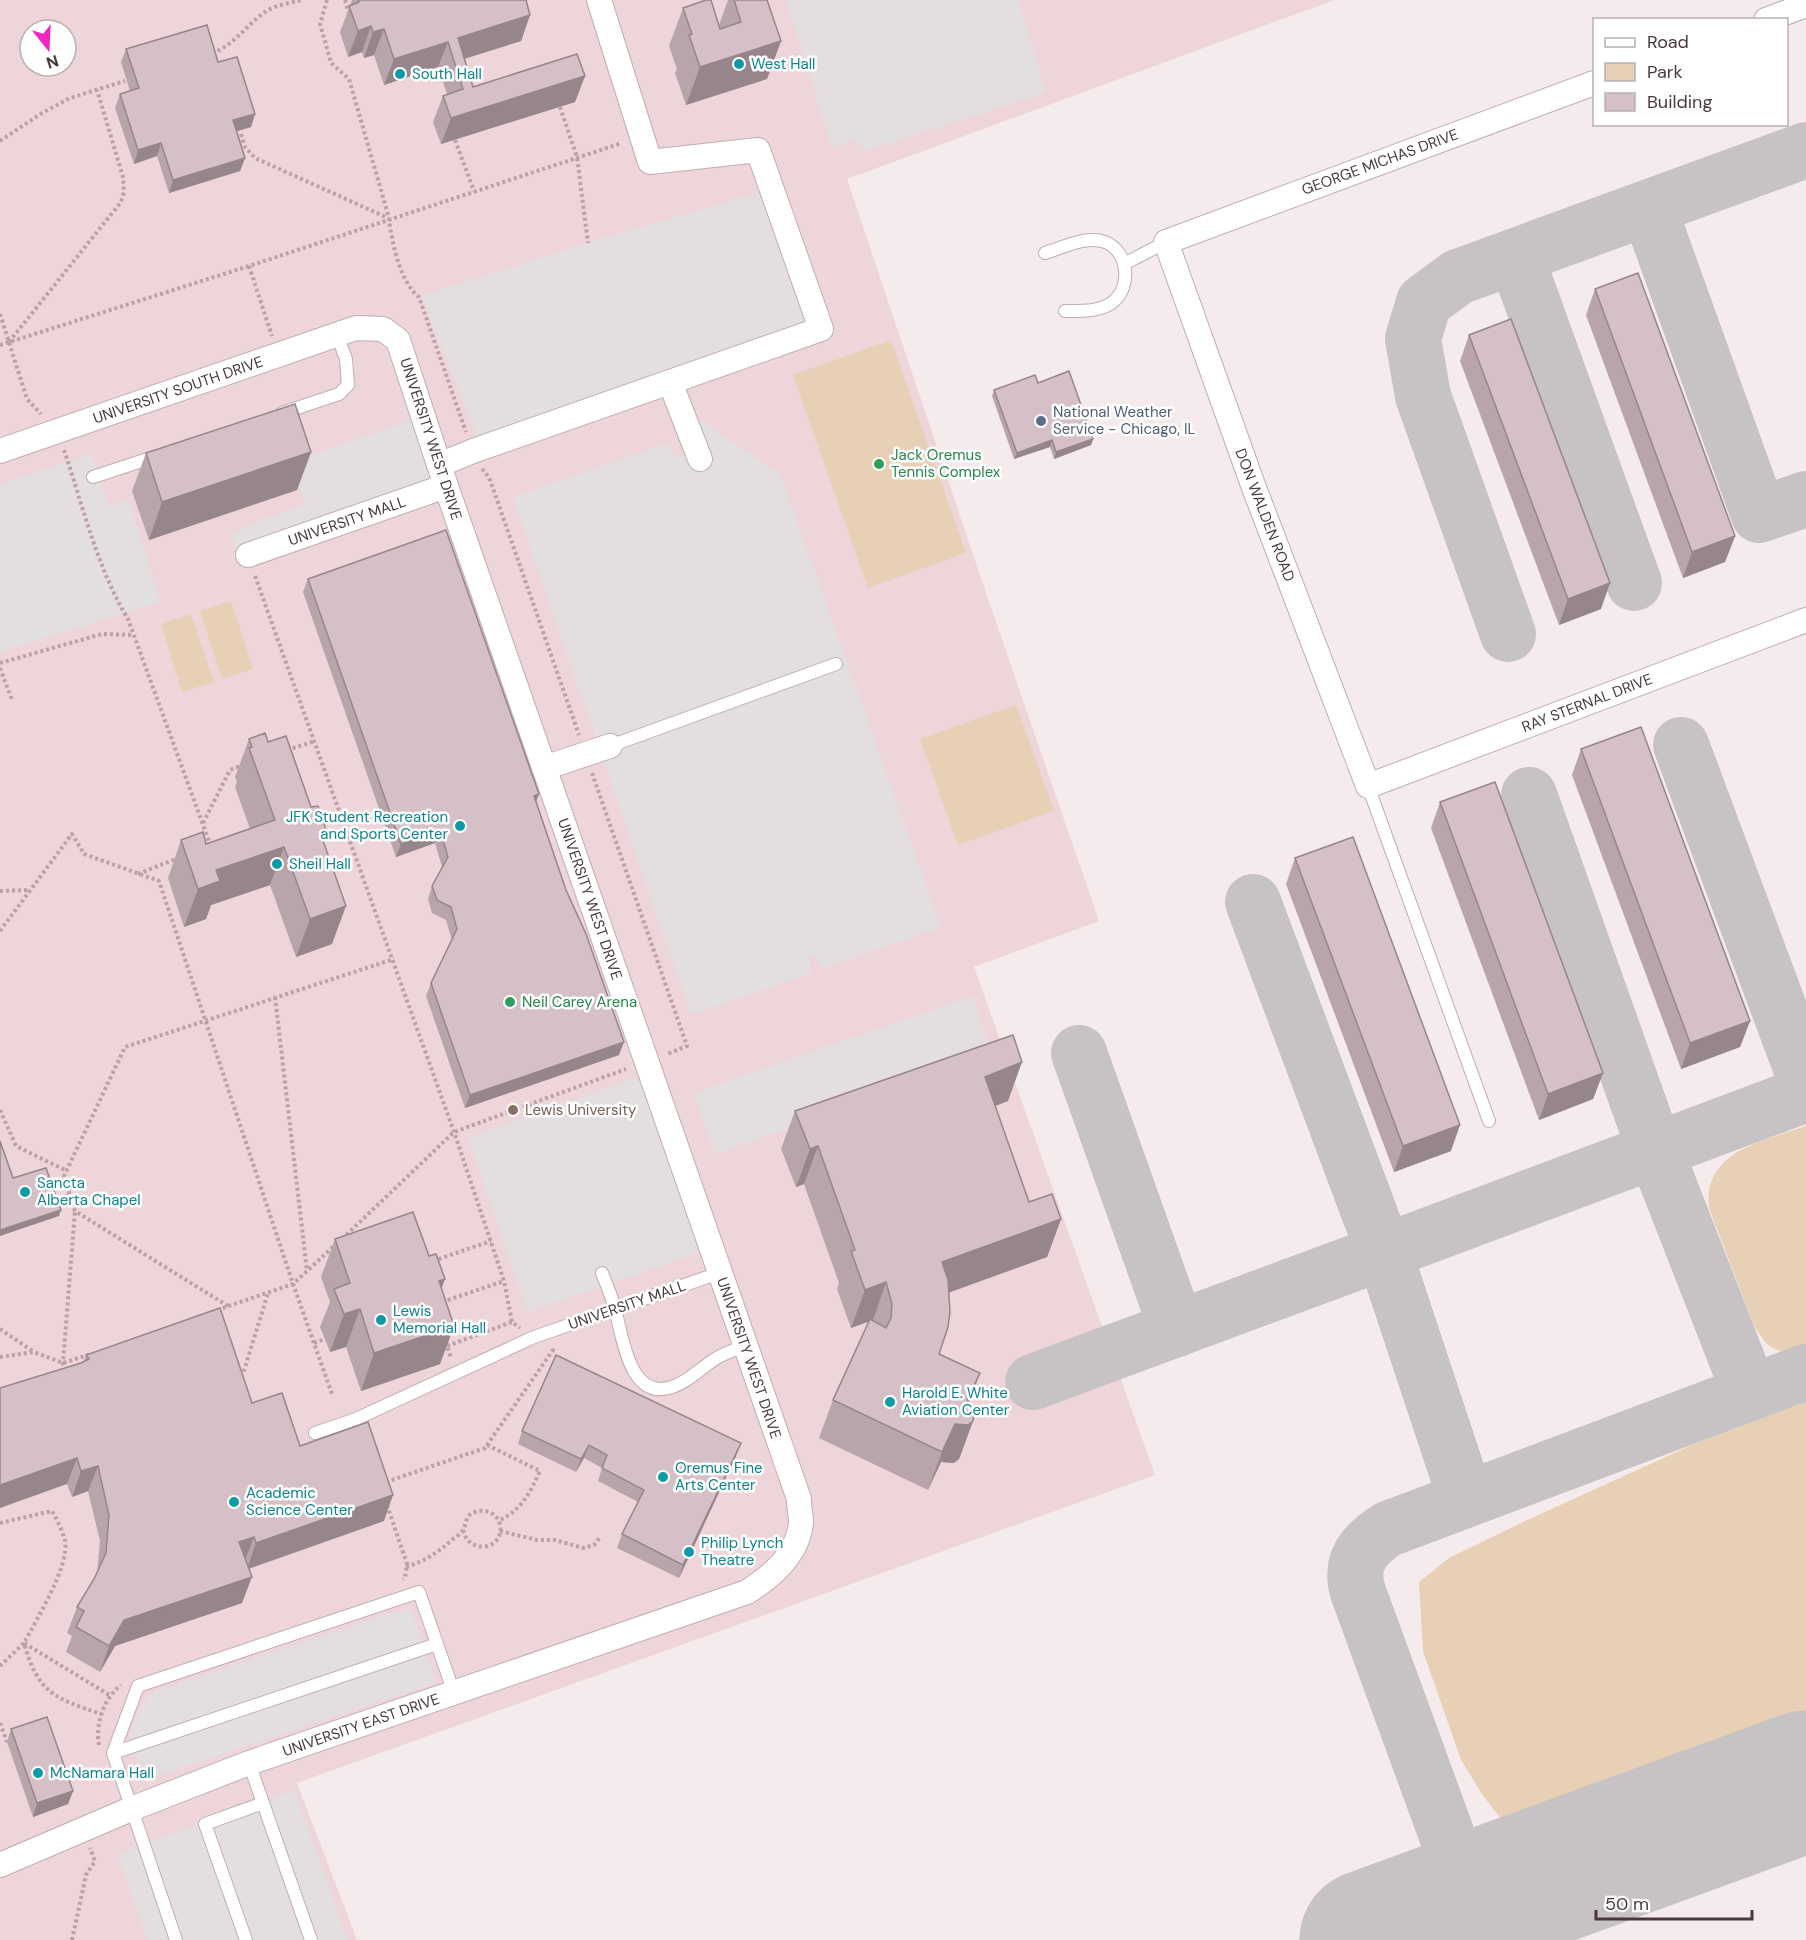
<svg xmlns="http://www.w3.org/2000/svg" width="1806" height="1940" viewBox="0 0 1806 1940" font-family="'DM Sans',sans-serif">
  <rect width="100%" height="100%" fill="#f5ebed"/>
  <path fill="#edd5da" fill-rule="evenodd" d="M0 0H1334L847 179 985 590 1099 921 974 967 1155 1475 297 1783 357 1940H0ZM30 30H66V66H30Z"/>
  <g fill="#e7d0b5">
    <path d="M891 340 966 553 868 588 793 375Z"/>
    <path d="M231 601 253 669 222 679 200 611Z"/>
    <path d="M191 614 214 682 182 692 161 624Z"/>
    <path d="M1016 705 1054 811 958 845 920 739Z"/>
    <path d="M1806 1126V1349C1776 1356 1767 1349 1753 1323L1709 1208C1702 1151 1764 1141 1806 1126Z"/>
    <path d="M1806 1402V1736L1596 1811 1549 1823 1521 1824 1501 1819 1482 1794 1461 1760 1423 1651 1419 1582 1449 1558 1523 1522 1692 1445Z"/>
  </g>
  <g fill="#e3dfe0">
    <path d="M786 0H1018L1046 92 866 151 854 139 832 147Z"/>
    <path d="M781 186 836 333 484 454 421 296 588 243Z"/>
    <path d="M666 402 692 415 780 474 941 927 822 969 815 956 812 955 809 959 812 973 691 1015 513 497 669 443 674 457H682L684 452Z"/>
    <path d="M412 420 435 484 236 552 232 532 305 504 291 462Z"/>
    <path d="M92 454 108 506 129 500 160 602 0 652V484Z"/>
    <path d="M972 996 993 1057 715 1154 694 1093Z"/>
    <path d="M641 1076 701 1252 528 1312 468 1138Z"/>
    <path d="M410 1607 436 1683 144 1780 129 1735 149 1694Z"/>
    <path d="M294 1790 348 1940H148L117 1854Z"/>
  </g>
  <g fill="none" stroke-linecap="round" stroke-linejoin="round">
    <g stroke="#c7c2c3" stroke-width="56">
      <path d="M1649 209 1759 515 1806 499"/>
      <path d="M1516 257 1634 583"/>
      <path d="M1508 634 1423 396 1413 339 1424 302 1458 277 1806 150"/>
      <path d="M1681 745 1806 1081"/>
      <path d="M1529 795 1655 1150 1750 1393"/>
      <path d="M1253 902 1384 1252 1806 1094"/>
      <path d="M1079 1053 1177 1329"/>
      <path d="M1033 1382 1384 1252 1466 1499"/>
      <path d="M1480 1940 1472 1904 1358 1592C1349 1562 1363 1545 1388 1529L1806 1372"/>
    </g>
    <path stroke="#c7c2c3" stroke-width="141" d="M1370 1940 1806 1781"/>
    <g stroke="#c0adb2" stroke-width="14">
      <g id="service">
        <path d="M1045 253C1062 248 1087 235 1105 242 1128 251 1132 285 1114 301 1102 312 1081 311 1065 311"/>
        <path d="M1124 264 1166 242"/>
        <path d="M282 413 339 394 348 385 346 359 337 335"/>
        <path d="M93 477 157 456"/>
        <path d="M610 746 836 664"/>
        <path d="M1368 786 1489 1121"/>
        <path d="M602 1273C607 1286 613 1299 616 1313 623 1339 630 1401 672 1387 688 1382 701 1368 715 1359 724 1353 734 1350 745 1346"/>
        <path d="M315 1433 356 1419 534 1337 719 1273"/>
        <path d="M113 1753 437 1644"/>
        <path d="M249 1763 311 1940"/>
        <path d="M176 1940 113 1753 138 1686 419 1592 454 1693"/>
        <path d="M246 1940 205 1824 263 1803"/>
      </g>
    </g>
    <g stroke="#c0adb2" stroke-width="26">
      <g id="minor">
        <path d="M1766 20 1806 5"/>
        <path d="M1594 83 1166 242 1253 485 1368 786 1806 620"/>
        <path d="M670 382 700 459"/>
        <path d="M0 451 356 328 383 329 398 340 446 486 799 1499C799 1507 801 1516 801 1523 798 1554 771 1577 747 1592L249 1763 131 1809 0 1865"/>
        <path d="M439 465 473 451 821 329 758 150 650 162 599 0"/>
        <path d="M248 555 446 486"/>
        <path d="M544 768 610 746"/>
      </g>
    </g>
    <g stroke="#c19fa8" stroke-width="4" stroke-dasharray="3 3" stroke-linecap="butt">
      <path d="M327 0 320 24 331 63 349 79 389 218C391 241 401 284 419 297L466 432"/>
      <path d="M345 0 349 14"/>
      <path d="M212 53C234 46 246 25 265 12 275 5 290 3 302 0"/>
      <path d="M560 107 577 157 588 243"/>
      <path d="M241 134 245 147 255 158 388 218"/>
      <path d="M455 140 474 191"/>
      <path d="M0 141 42 113 70 98 125 81"/>
      <path d="M249 266 272 336"/>
      <path d="M0 314 27 399 41 414"/>
      <path d="M9 342 121 202 124 192 123 177 97 90"/>
      <path d="M0 345 249 266 622 143"/>
      <path d="M64 450C83 506 97 568 128 619L210 844 207 845"/>
      <path d="M482 469 489 477 579 735"/>
      <path d="M255 576 454 1132 504 1281 512 1322 520 1328"/>
      <path d="M0 663 102 634 134 635"/>
      <path d="M0 668 12 700"/>
      <path d="M287 750 315 741"/>
      <path d="M592 773 687 1046 667 1054"/>
      <path d="M203 823 230 770 243 765"/>
      <path d="M138 874 178 858"/>
      <path d="M0 891 29 890"/>
      <path d="M0 931 72 834 84 854 159 881 293 1284 332 1394"/>
      <path d="M275 997 307 1271"/>
      <path d="M0 1110 16 1146 67 1171"/>
      <path d="M54 1200 70 1195"/>
      <path d="M342 1239 454 1132 626 1069"/>
      <path d="M433 1261 491 1241"/>
      <path d="M442 1302 504 1281"/>
      <path d="M228 1306 75 1211 64 1176 125 1047 394 959"/>
      <path d="M217 1310 293 1284 334 1246"/>
      <path d="M0 1329 34 1352"/>
      <path d="M446 1342 451 1358"/>
      <path d="M314 1343 325 1339"/>
      <path d="M447 1346 512 1322"/>
      <path d="M0 1357 34 1352 63 1363 91 1354"/>
      <path d="M65 1371 63 1363 75 1211"/>
      <path d="M240 1376 243 1374 268 1293"/>
      <path d="M487 1445 540 1471C530 1493 521 1511 498 1521"/>
      <path d="M386 1482 485 1448 553 1350 551 1349"/>
      <path d="M387 1505 407 1564 405 1578 403 1579"/>
      <path d="M0 1523 52 1511C57 1520 62 1530 65 1540 70 1566 36 1620 24 1643L111 1696"/>
      <path d="M500 1531 537 1540H555L583 1548 594 1545 601 1536"/>
      <path d="M406 1567C427 1560 437 1553 453 1539 456 1537 462 1533 463 1530 467 1523 465 1515 475 1512 486 1508 498 1514 500 1525 505 1548 470 1557 463 1530"/>
      <path d="M0 1666 24 1643C38 1693 54 1698 101 1714"/>
      <path d="M0 1723 7 1742"/>
      <path d="M99 1745C95 1724 104 1698 121 1685"/>
      <path d="M72 1940 86 1875 95 1861 90 1848"/>
    </g>
    <use href="#service" stroke="#fff" stroke-width="12"/>
    <use href="#minor" stroke="#fff" stroke-width="24"/>
  </g>
  <g fill="#b8a5ab">
    <path d="M352 0H526L530 15 521 41 464 59 473 87 585 76 575 102 441 144 433 122 443 96 447 94 438 67 384 85 374 55 364 58 362 52 348 57 340 32Z"/>
    <path d="M728 0H767L781 41 767 79 686 105 675 73 677 69 669 46 683 8 719 25Z"/>
    <path d="M126 49 218 62 255 114 251 127 236 131 245 158 240 171 169 193 157 156 134 164 115 108 120 94 130 91 121 62Z"/>
    <path d="M1595 289 1735 536 1725 562 1683 578 1586 315Z"/>
    <path d="M1469 335 1601 609 1559 625 1460 361Z"/>
    <path d="M1038 383 1093 439 1091 445 1054 459 1050 447 1014 459 992 396 994 390Z"/>
    <path d="M311 452 297 490 149 540 132 491 146 453Z"/>
    <path d="M308 579 539 794 536 802 619 1055 465 1108 426 996 431 983 452 940 446 920 432 913 428 899 432 886 442 867 435 843 396 857 303 592Z"/>
    <path d="M249 739 268 742 324 842 332 944 296 957 270 885 211 905 206 919 184 927 168 878 181 840 206 844 250 829 235 787 237 782 235 777Z"/>
    <path d="M1581 749 1750 1021 1740 1047 1681 1069 1572 775Z"/>
    <path d="M1440 802 1603 1073 1593 1099 1539 1120 1431 828Z"/>
    <path d="M1295 858 1451 1151 1394 1172 1286 884Z"/>
    <path d="M1008 1101 995 1106 1029 1202 1061 1219 1047 1257 948 1293 939 1354 980 1373 969 1402 973 1421 959 1459 954 1463 941 1462 928 1490 819 1438 833 1400 869 1321 851 1328 837 1289 839 1283 804 1184 796 1187 781 1149 795 1111Z"/>
    <path d="M335 1239 442 1289 454 1326 440 1364 361 1391 346 1347 330 1352 320 1327 330 1302 321 1277Z"/>
    <path d="M86 1355 252 1403 384 1521 249 1569 242 1603 115 1646 100 1672 66 1652 72 1636 67 1633 77 1607 94 1579 97 1574 100 1541 88 1491 72 1497 67 1484 84 1361Z"/>
    <path d="M522 1431 736 1456 679 1578 617 1548 622 1534 638 1502 598 1481 602 1468 584 1458 576 1472 518 1444Z"/>
    <path d="M11 1729 73 1791 68 1804 33 1817 7 1742Z"/>
  </g>
  <g fill="#96868b">
    <path d="M530 15 521 41 454 62 458 38Z"/>
    <path d="M371 26 362 52 348 57 358 31Z"/>
    <path d="M384 29 374 55 364 58 373 32Z"/>
    <path d="M781 41 767 79 686 105 700 67Z"/>
    <path d="M448 42 438 67 384 85 394 59Z"/>
    <path d="M585 76 575 102 441 144 451 118Z"/>
    <path d="M255 114 251 127 228 134 233 120Z"/>
    <path d="M161 143 157 156 134 164 138 150Z"/>
    <path d="M245 158 240 171 169 193 173 180Z"/>
    <path d="M1093 439 1091 445 1054 459 1056 452Z"/>
    <path d="M1052 440 1050 447 1014 459 1017 453Z"/>
    <path d="M311 452 297 490 149 540 162 502Z"/>
    <path d="M1735 536 1725 562 1683 578 1692 552Z"/>
    <path d="M1610 583 1601 609 1559 625 1568 599Z"/>
    <path d="M539 794 534 807V796Z"/>
    <path d="M440 830 435 843 396 857 401 844Z"/>
    <path d="M327 833 313 871 321 835Z"/>
    <path d="M284 847 270 885 211 905 206 919 184 927 198 889 216 870Z"/>
    <path d="M346 906 332 944 296 957 310 919Z"/>
    <path d="M1750 1021 1740 1047 1681 1069 1690 1043Z"/>
    <path d="M624 1042 619 1055 465 1108 470 1095Z"/>
    <path d="M1022 1062 1008 1101 971 1115 985 1077Z"/>
    <path d="M1603 1073 1593 1099 1539 1120 1548 1094Z"/>
    <path d="M1460 1125 1451 1151 1394 1172 1403 1146Z"/>
    <path d="M818 1146 804 1184 796 1187 810 1149Z"/>
    <path d="M61 1210 59 1216 0 1236V1230Z"/>
    <path d="M1061 1219 1047 1257 928 1300 942 1262Z"/>
    <path d="M445 1279 431 1317 439 1281Z"/>
    <path d="M886 1282 873 1320 851 1328 865 1290Z"/>
    <path d="M360 1309 346 1347 330 1352 344 1314Z"/>
    <path d="M454 1326 440 1364 361 1391 374 1353Z"/>
    <path d="M980 1373 966 1411 973 1421 959 1459 954 1463 941 1462 928 1490 942 1452Z"/>
    <path d="M741 1443 736 1456 679 1578 683 1565Z"/>
    <path d="M589 1445 584 1458 576 1472 581 1459Z"/>
    <path d="M77 1458 67 1484 0 1508V1485Z"/>
    <path d="M98 1466 88 1491 72 1497 81 1471Z"/>
    <path d="M393 1495 384 1521 247 1569 256 1543Z"/>
    <path d="M254 1537 244 1563 239 1542Z"/>
    <path d="M252 1577 242 1603 115 1646 100 1672 109 1646 124 1620Z"/>
    <path d="M73 1791 68 1804 33 1817 37 1803Z"/>
  </g>
  <g fill="#d6c0c7" stroke="#96868b" stroke-width="1.5">
    <path d="M358 0H526L530 15 458 38 473 87 577 54 585 76 451 118 443 96 463 89 448 42 394 59 384 29 373 32 371 26 358 31 349 6 359 2Z"/>
    <path d="M706 0H711L720 29 741 22 734 0H767L781 41 700 67 689 35 692 34 683 8Z"/>
    <path d="M207 25 218 62 237 57 255 114 233 120 245 158 173 180 161 143 138 150 120 94 139 88 126 49Z"/>
    <path d="M1638 273 1735 536 1692 552 1595 289Z"/>
    <path d="M1511 319 1610 583 1568 599 1469 335Z"/>
    <path d="M1069 371 1093 439 1056 452 1052 440 1017 453 994 390 1035 375 1038 383Z"/>
    <path d="M295 404 311 452 162 502 146 453Z"/>
    <path d="M446 530 539 794 534 796 566 890 586 934 624 1042 470 1095 431 983 457 929 451 907 437 900 432 886 448 857 440 830 401 844 308 579Z"/>
    <path d="M1641 727 1750 1021 1690 1043 1581 749Z"/>
    <path d="M265 733 268 742 286 736 311 807 318 806 327 833 321 835 346 906 310 919 284 847 216 870 220 881 198 889 181 840 203 832 206 844 275 820 249 748 252 747 249 739Z"/>
    <path d="M1495 782 1603 1073 1548 1094 1440 802Z"/>
    <path d="M1353 837 1460 1125 1403 1146 1295 858Z"/>
    <path d="M1013 1035 1022 1062 985 1077 1029 1202 1052 1194 1061 1219 942 1262 948 1280 950 1312 948 1327 939 1354 980 1373 967 1400 975 1410 973 1421 968 1425 955 1424 942 1452 833 1400 870 1319 886 1328 891 1318 892 1304 886 1282 865 1290 851 1251 855 1250 818 1146 810 1149 795 1111Z"/>
    <path d="M0 1141 13 1178 46 1168 61 1210 0 1230Z"/>
    <path d="M413 1212 429 1256 436 1254 445 1279 439 1281 454 1326 374 1353 360 1309 344 1314 334 1289 350 1283 335 1239Z"/>
    <path d="M220 1308 252 1403 282 1393 300 1446 368 1422 393 1495 256 1543 254 1537 239 1542 252 1577 124 1620 109 1646 76 1627 84 1611 77 1607 94 1579 106 1553 109 1515 98 1466 81 1471 77 1458 0 1485V1388L81 1363 89 1359 86 1355Z"/>
    <path d="M556 1355 741 1443 683 1565 622 1534 644 1490 602 1468 607 1455 589 1445 581 1459 522 1431Z"/>
    <path d="M47 1717 73 1791 37 1803 11 1729Z"/>
  </g>
  <g fill="#0f9aa8" stroke="#fff" stroke-width="2">
    <circle cx="739" cy="64" r="6"/>
    <circle cx="400" cy="74" r="6"/>
    <circle cx="460" cy="826" r="6"/>
    <circle cx="277" cy="864" r="6"/>
    <circle cx="25" cy="1192" r="6"/>
    <circle cx="381" cy="1320" r="6"/>
    <circle cx="890" cy="1402" r="6"/>
    <circle cx="663" cy="1477" r="6"/>
    <circle cx="234" cy="1502" r="6"/>
    <circle cx="689" cy="1552" r="6"/>
    <circle cx="38" cy="1773" r="6"/>
  </g>
  <circle fill="#5c6f8a" stroke="#fff" stroke-width="2" cx="1041" cy="421" r="6"/>
  <g fill="#2e9e5b" stroke="#fff" stroke-width="2">
    <circle cx="879" cy="464" r="6"/>
    <circle cx="510" cy="1002" r="6"/>
  </g>
  <circle fill="#8d6e63" stroke="#fff" stroke-width="2" cx="513" cy="1110" r="6"/>
  <g text-anchor="middle" dominant-baseline="central" stroke-width="5" stroke-linejoin="round" paint-order="stroke">
    <g font-size="15" fill="#0d838f" stroke="#fff" text-anchor="start">
      <text x="751" y="64">West Hall</text>
      <text x="412" y="74">South Hall</text>
      <text x="448" y="817" text-anchor="end">JFK Student Recreation<tspan x="448" dy="17">and Sports Center</tspan></text>
      <text x="289" y="864">Sheil Hall</text>
      <text x="37" y="1183">Sancta<tspan x="37" dy="17">Alberta Chapel</tspan></text>
      <text x="393" y="1311">Lewis<tspan x="393" dy="17">Memorial Hall</tspan></text>
      <text x="902" y="1393">Harold E. White<tspan x="902" dy="17">Aviation Center</tspan></text>
      <text x="675" y="1468">Oremus Fine<tspan x="675" dy="17">Arts Center</tspan></text>
      <text x="246" y="1493">Academic<tspan x="246" dy="17">Science Center</tspan></text>
      <text x="701" y="1543">Philip Lynch<tspan x="701" dy="17">Theatre</tspan></text>
      <text x="50" y="1773">McNamara Hall</text>
    </g>
    <g font-size="15" fill="#49393d" stroke="#fff">
      <text transform="translate(1380 162) rotate(-20)">GEORGE MICHAS DRIVE</text>
      <text transform="translate(178 390) rotate(-19)">UNIVERSITY SOUTH DRIVE</text>
      <text transform="translate(431 439) rotate(72)">UNIVERSITY WEST DRIVE</text>
      <text transform="translate(1265 515) rotate(69)">DON WALDEN ROAD</text>
      <text transform="translate(347 521) rotate(-19)">UNIVERSITY MALL</text>
      <text transform="translate(1587 703) rotate(-21)">RAY STERNAL DRIVE</text>
      <text transform="translate(590 899) rotate(71)">UNIVERSITY WEST DRIVE</text>
      <text transform="translate(627 1305) rotate(-19)">UNIVERSITY MALL</text>
      <text transform="translate(749 1358) rotate(71)">UNIVERSITY WEST DRIVE</text>
      <text transform="translate(361 1725) rotate(-19)">UNIVERSITY EAST DRIVE</text>
    </g>
    <g font-size="15" fill="#4e5e75" stroke="#fff" text-anchor="start">
      <text x="1053" y="412">National Weather<tspan x="1053" dy="17">Service - Chicago, IL</tspan></text>
    </g>
    <g font-size="15" fill="#27864d" stroke="#fff" text-anchor="start">
      <text x="891" y="455">Jack Oremus<tspan x="891" dy="17">Tennis Complex</tspan></text>
      <text x="522" y="1002">Neil Carey Arena</text>
    </g>
    <g font-size="15" fill="#785e54" stroke="#fff" text-anchor="start">
      <text x="525" y="1110">Lewis University</text>
    </g>
  </g>
  <rect x="1593" y="18" width="195" height="108" fill="#ffffff" stroke="#b6b0b1" stroke-width="1.5"/>
  <rect x="1605" y="38" width="30" height="9" fill="#ffffff" stroke="#b6b0b1" stroke-width="1.5"/>
  <text x="1647" y="48" font-size="18" fill="#49393d">Road</text>
  <rect x="1605" y="63" width="30" height="18" fill="#e7d0b5" stroke="#b6b0b1" stroke-width="1.5"/>
  <text x="1647" y="78" font-size="18" fill="#49393d">Park</text>
  <rect x="1605" y="93" width="30" height="18" fill="#d6c0c7" stroke="#b6b0b1" stroke-width="1.5"/>
  <text x="1647" y="108" font-size="18" fill="#49393d">Building</text>
  <g transform="translate(48 48) rotate(162)"><circle r="28" fill="#ffffff" stroke="#b6b0b1" stroke-width="1.5"/>
  <path d="M0-4.5L10 22L0 15L-10 22Z" fill="#f125c0"/>
  <text y="-9" font-size="16" font-weight="bold" text-anchor="middle" fill="#49393d">N</text>
  </g>
  <path d="M1596 1910v9h156v-9" fill="none" stroke="#49393d" stroke-width="3"/>
  <text x="1605" y="1910" font-size="18" fill="#49393d" stroke="#ffffff" stroke-width="4.5" paint-order="stroke">50 m</text>
</svg>
